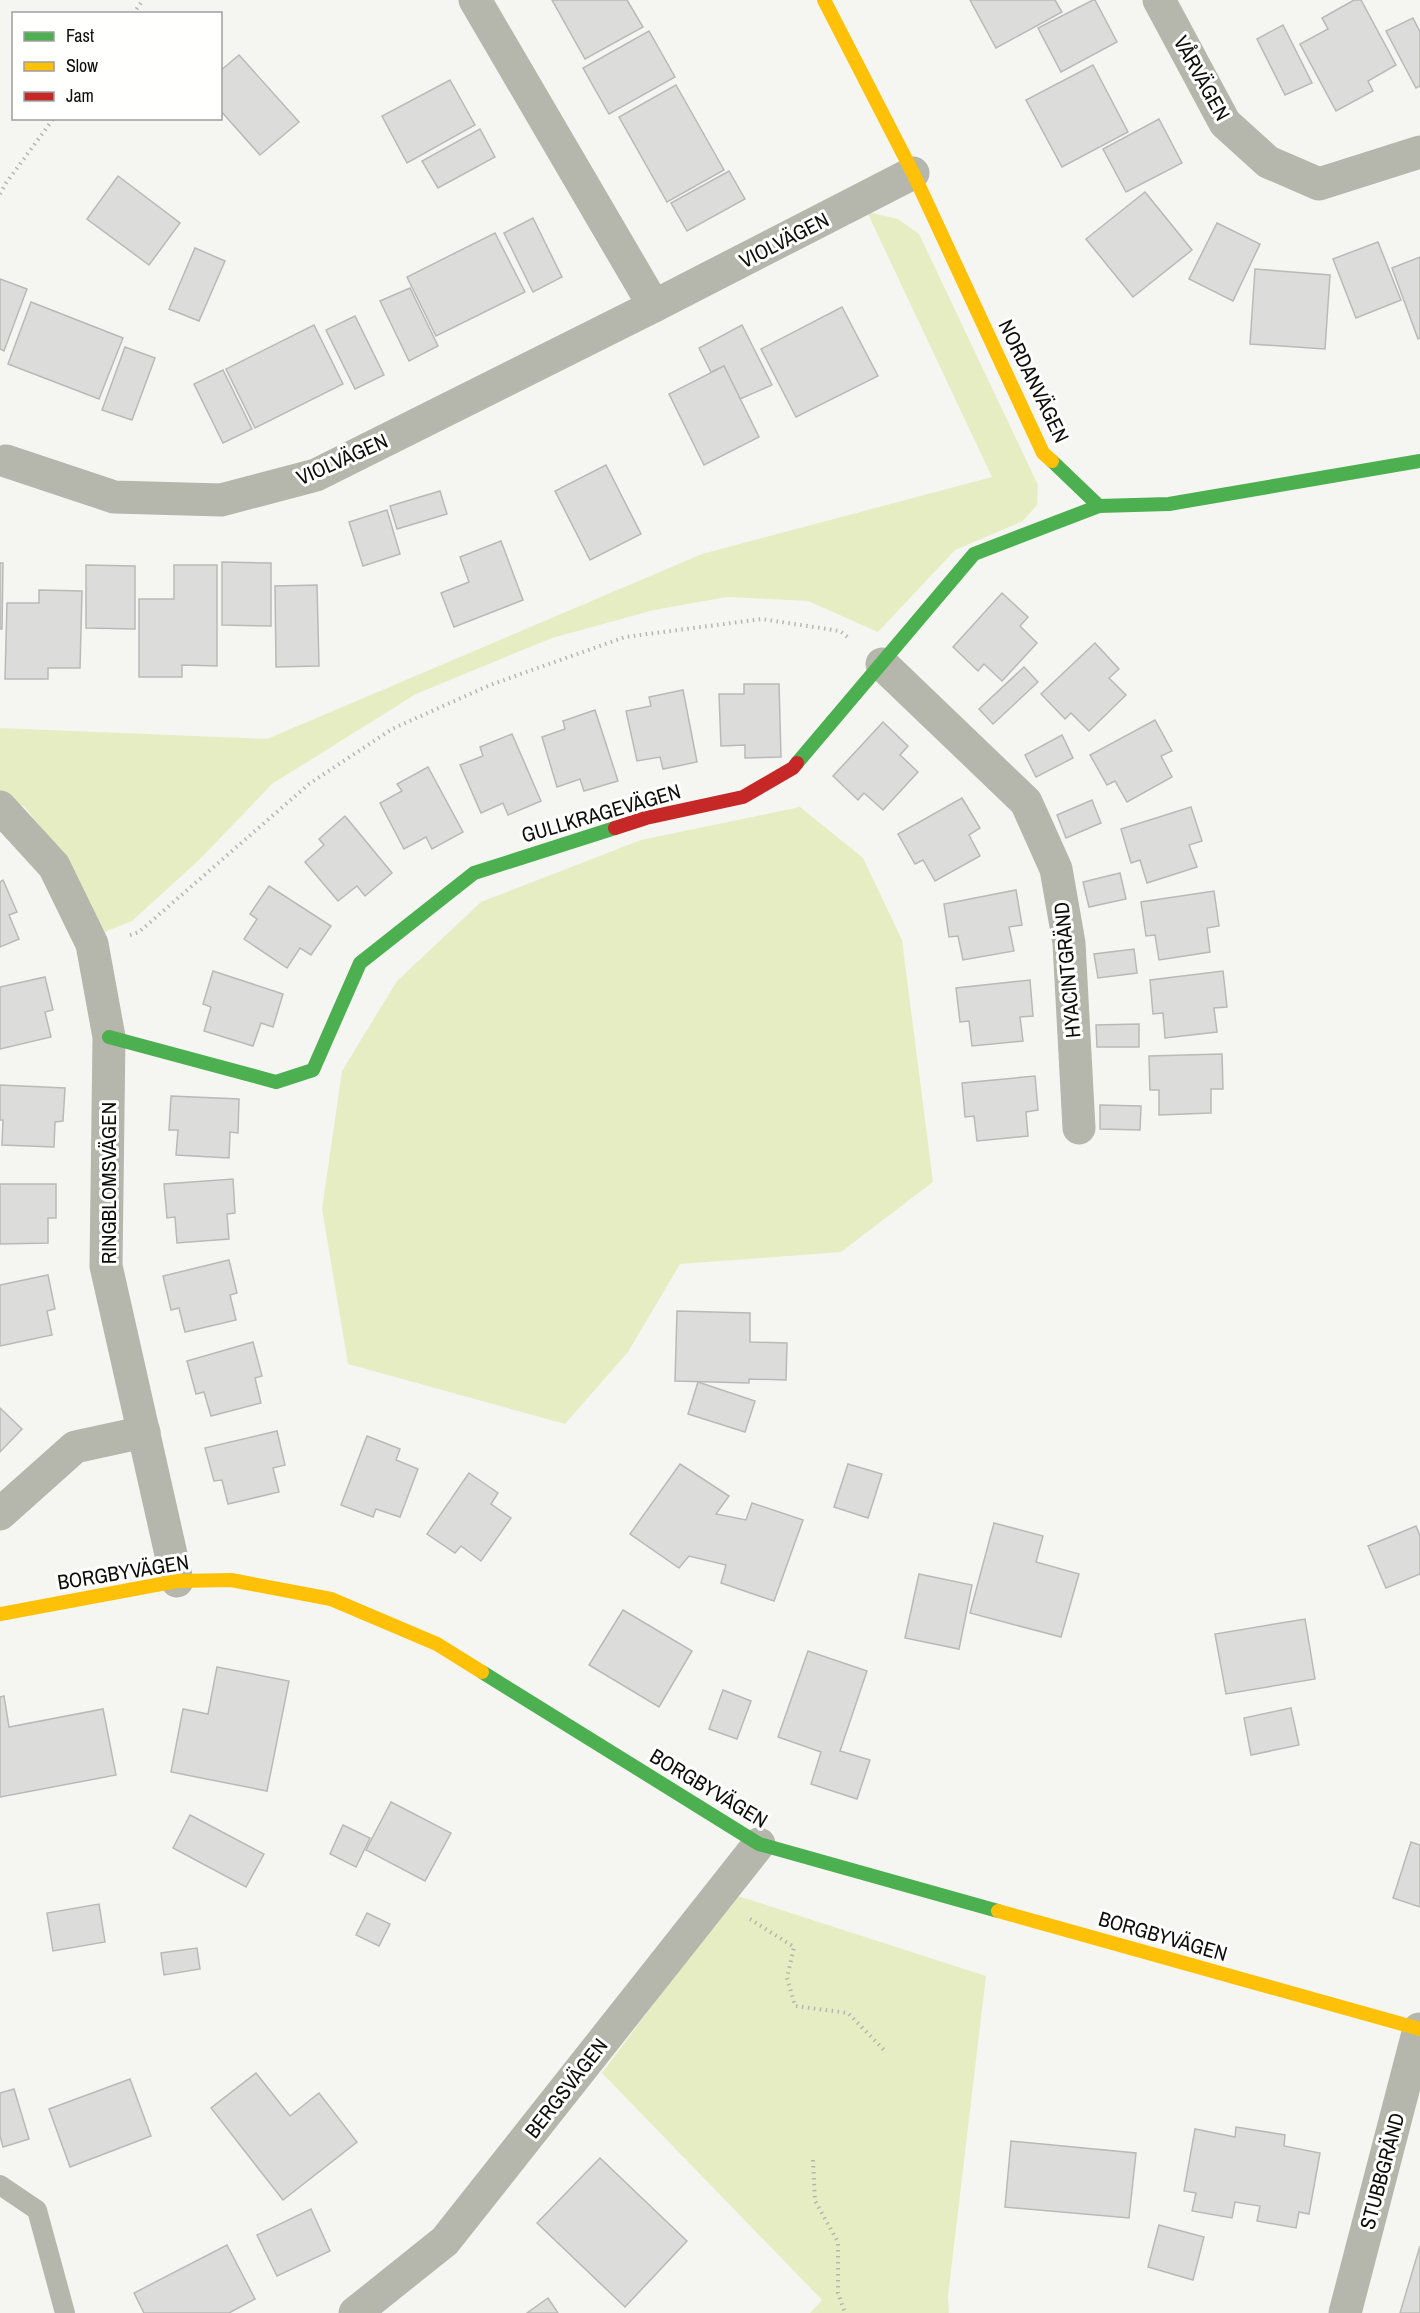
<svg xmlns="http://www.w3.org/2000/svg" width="1420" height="2313" viewBox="0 0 1420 2313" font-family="'Archivo Narrow',sans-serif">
  <rect width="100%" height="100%" fill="#f5f6f2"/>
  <g fill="#e7edc3">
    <path d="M867 212 898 219 919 234 1038 485 1037 505 1023 521 955 550 878 632 808 601 727 597 654 610 552 638 416 694 272 784 199 860 132 921 102 933 63 857 25 807 0 794V728L267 739 702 554 992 477Z"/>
    <path d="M800 807 863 858 902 940 933 1182 841 1252 680 1264 628 1352 565 1424 348 1364 322 1209 342 1071 397 981 481 902 641 840Z"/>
    <path d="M735 1895 986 1976 948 2296 949 2313H810L822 2300 602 2073Z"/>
  </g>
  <g fill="#dcddda" stroke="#b9bab7" stroke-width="1.5">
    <path d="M552 0H627L643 27 585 59Z"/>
    <path d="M970 0H1055L1062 12 996 48Z"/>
    <path d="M1093 0H1095L1117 42 1061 72 1038 28Z"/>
    <path d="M1354 0H1361L1396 65 1368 81 1373 91 1336 111 1300 44 1328 29 1322 18Z"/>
    <path d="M1413 18 1420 32V86L1416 88 1386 31Z"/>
    <path d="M1283 25 1312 83 1285 95 1257 39Z"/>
    <path d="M649 31 675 77 609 114 583 68Z"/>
    <path d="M239 55 299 122 260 155 220 110V71Z"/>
    <path d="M1093 65 1128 132 1062 167 1026 100Z"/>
    <path d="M450 80 475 125 407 163 382 116Z"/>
    <path d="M676 85 724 170 667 202 619 117Z"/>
    <path d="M1159 119 1182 163 1126 192 1103 149Z"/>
    <path d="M480 129 495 157 438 188 422 161Z"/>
    <path d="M729 171 745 199 687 231 671 203Z"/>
    <path d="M118 176 180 223 149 265 87 219Z"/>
    <path d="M1145 192 1192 250 1133 297 1086 239Z"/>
    <path d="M533 218 562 277 533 292 504 233Z"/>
    <path d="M1217 223 1260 244 1233 301 1189 279Z"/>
    <path d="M495 233 525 292 436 336 407 277Z"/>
    <path d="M1378 242 1401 300 1356 318 1333 259Z"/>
    <path d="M195 248 225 261 199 321 169 309Z"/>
    <path d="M1420 257V338L1418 339 1392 268Z"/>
    <path d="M1255 269 1330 275 1325 349 1250 344Z"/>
    <path d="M0 279 27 289 4 351 0 349Z"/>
    <path d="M410 288 438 346 409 361 380 301Z"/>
    <path d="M31 302 123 338 99 399 8 364Z"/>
    <path d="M842 307 878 376 796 417 761 349Z"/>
    <path d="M355 316 384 375 355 389 326 330Z"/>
    <path d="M314 325 343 384 255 428 226 369Z"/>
    <path d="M742 325 772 385 740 399 724 366 711 372 699 348Z"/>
    <path d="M125 347 155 358 132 420 102 410Z"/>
    <path d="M724 366 759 437 704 465 669 394Z"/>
    <path d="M223 370 252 429 223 443 194 384Z"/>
    <path d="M606 465 641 534 590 560 555 491Z"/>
    <path d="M440 491 447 514 397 529 390 506Z"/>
    <path d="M387 510 400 554 363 566 349 522Z"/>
    <path d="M501 541 523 600 454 627 441 593 469 582 460 557Z"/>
    <path d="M222 562 271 563V626L222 625Z"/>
    <path d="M0 563H3L2 629H0Z"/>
    <path d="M86 565 135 566V629L86 628Z"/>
    <path d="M174 565H217V666L182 665V677H139V599H174Z"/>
    <path d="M317 585 319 666 276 667 275 586Z"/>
    <path d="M39 590 82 591 80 668H48V679H5L7 603H39Z"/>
    <path d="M1002 593 1028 617 1020 626 1037 643 1002 681 984 664 978 671 953 647Z"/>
    <path d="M1095 643 1119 669 1109 678 1126 695 1089 731 1071 713 1065 719 1041 694Z"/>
    <path d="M1024 667 1038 682 993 724 979 709Z"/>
    <path d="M744 684H779L781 757 745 758V745L721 746 719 694H744Z"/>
    <path d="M683 690 697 762 663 769 660 757 637 761 626 711 651 706 649 697Z"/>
    <path d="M595 710 618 781 584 791 580 779 557 787 542 737 565 729 563 721Z"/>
    <path d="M1155 720 1172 751 1161 756 1172 777 1127 802 1115 781 1107 785 1090 755Z"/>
    <path d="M883 722 908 746 900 755 918 772 883 810 864 793 858 800 833 776Z"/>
    <path d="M512 734 541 801 508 815 503 803 481 813 460 765 483 756 480 747Z"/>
    <path d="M1062 735 1073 758 1036 777 1025 755Z"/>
    <path d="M428 767 463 832 432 849 426 837 404 849 380 803 402 791 397 784Z"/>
    <path d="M962 798 980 828 969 835 980 856 935 881 923 860 915 864 898 834Z"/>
    <path d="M1092 800 1101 823 1066 838 1057 815Z"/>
    <path d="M1191 807 1202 841 1189 845 1197 867 1147 883 1140 860 1131 863 1121 829Z"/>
    <path d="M345 816 392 873 365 896 357 886 338 901 305 862 324 845 319 839Z"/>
    <path d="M1120 873 1126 899 1089 907 1083 882Z"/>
    <path d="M3 880 17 912 9 915 19 939 0 947V882Z"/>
    <path d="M269 886 331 926 311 955 300 948 287 968 244 939 257 919 250 914Z"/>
    <path d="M1016 890 1022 925 1009 927 1014 951 963 960 958 936 949 937 944 904Z"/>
    <path d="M1214 891 1219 926 1207 928 1210 952 1159 960 1155 935 1146 936 1141 902Z"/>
    <path d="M1134 949 1137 973 1098 978 1094 954Z"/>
    <path d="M213 971 283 994 273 1027 261 1023 253 1046 204 1031 211 1007 203 1004Z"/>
    <path d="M1223 971 1227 1007 1214 1008 1217 1032 1165 1038 1163 1013 1153 1014 1150 980Z"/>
    <path d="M45 977 53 1010 45 1012 51 1037 0 1049V987Z"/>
    <path d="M1030 980 1033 1016 1020 1017 1023 1041 972 1046 969 1021 960 1022 956 988Z"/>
    <path d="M1139 1024V1047H1097L1096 1025Z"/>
    <path d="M1222 1054 1223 1089H1211V1113L1159 1115V1090H1150L1149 1056Z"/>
    <path d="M1035 1076 1038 1110 1026 1112 1028 1136 977 1141 974 1116 965 1117 962 1083Z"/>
    <path d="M0 1085 65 1088 63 1121 55 1122 54 1147 2 1145 3 1120H0Z"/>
    <path d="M171 1096 239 1099 238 1133 230 1132 229 1158 176 1155 178 1130H169Z"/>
    <path d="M1100 1105 1141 1106 1140 1130 1100 1129Z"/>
    <path d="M233 1179 235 1213 227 1214 229 1239 177 1243 175 1217 167 1218 164 1184Z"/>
    <path d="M0 1184H56V1218H48V1243L0 1244Z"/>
    <path d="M229 1260 237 1293 230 1295 236 1320 185 1332 179 1308 171 1310 163 1276Z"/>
    <path d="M48 1275 55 1309 47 1311 52 1335 0 1346V1285Z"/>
    <path d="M677 1311 750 1313V1342L787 1343 786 1380 749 1379V1383L675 1381Z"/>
    <path d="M253 1342 262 1376 255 1378 261 1403 211 1416 204 1392 196 1394 187 1361Z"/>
    <path d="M698 1382 755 1401 745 1432 688 1414Z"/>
    <path d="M0 1408 22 1429 0 1452Z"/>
    <path d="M277 1431 285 1465 273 1468 279 1492 228 1504 222 1480 214 1481 205 1448Z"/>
    <path d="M367 1436 400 1449 396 1460 418 1469 400 1517 376 1509 373 1517 341 1505Z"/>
    <path d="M680 1464 729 1496 716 1514 746 1520 752 1503 803 1520 774 1601 721 1583 726 1565 689 1556 679 1568 630 1534Z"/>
    <path d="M848 1464 882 1474 868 1518 834 1507Z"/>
    <path d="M469 1473 498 1493 491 1504 511 1518 481 1561 461 1546 455 1553 427 1534Z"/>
    <path d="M994 1523 1043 1536 1036 1562 1079 1574 1061 1637 970 1613Z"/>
    <path d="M1416 1526 1420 1536V1574L1386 1588 1368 1546Z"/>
    <path d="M919 1574 972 1585 959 1649 905 1638Z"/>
    <path d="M623 1610 692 1651 659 1707 589 1665Z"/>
    <path d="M1305 1619 1315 1679 1226 1694 1215 1634Z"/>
    <path d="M808 1651 867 1671 840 1751 870 1760 857 1799 811 1784 821 1752 778 1737Z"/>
    <path d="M217 1667 289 1681 267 1791 171 1772 183 1709 208 1714Z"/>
    <path d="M723 1690 751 1701 737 1739 709 1729Z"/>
    <path d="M4 1696 9 1727 103 1709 116 1775 0 1797V1697Z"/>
    <path d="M1291 1708 1299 1745 1251 1755 1244 1718Z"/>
    <path d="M391 1802 451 1833 425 1881 366 1850Z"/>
    <path d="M190 1815 264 1854 246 1887 173 1848Z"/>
    <path d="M343 1825 370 1838 356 1867 330 1854Z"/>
    <path d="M1411 1842 1420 1845V1907L1393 1898Z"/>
    <path d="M99 1904 105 1942 53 1951 47 1913Z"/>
    <path d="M367 1913 390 1924 379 1946 356 1935Z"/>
    <path d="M197 1948 200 1969 164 1975 161 1953Z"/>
    <path d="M256 2073 290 2116 319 2093 357 2142 283 2200 211 2108Z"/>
    <path d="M130 2079 151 2136 70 2167 49 2109Z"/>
    <path d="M14 2089 29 2139 3 2147 0 2136V2093Z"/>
    <path d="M1236 2127 1285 2135 1284 2146 1320 2153 1309 2214 1299 2212 1296 2228 1257 2221 1260 2206 1235 2202 1232 2218 1192 2211 1196 2193 1184 2191 1195 2129 1235 2137Z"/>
    <path d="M1011 2141 1136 2153 1129 2218 1005 2207Z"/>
    <path d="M600 2158 687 2241 625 2307 537 2223Z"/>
    <path d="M311 2209 330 2251 277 2276 257 2235Z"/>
    <path d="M1159 2225 1204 2237 1193 2280 1148 2267Z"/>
    <path d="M227 2245 255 2299 229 2313H144L134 2293Z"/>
    <path d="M1420 2246V2313H1400Z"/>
    <path d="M548 2298 558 2313H527Z"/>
  </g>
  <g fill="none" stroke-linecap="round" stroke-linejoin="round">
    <g stroke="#b4b6af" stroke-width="4" stroke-dasharray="1.5 4.5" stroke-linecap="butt">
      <path d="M133 14 143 0"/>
      <path d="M0 194 6 183 54 118"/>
      <path d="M130 935 139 932 309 784 392 729 490 685 625 637 762 619 840 631 850 639"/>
      <path d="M750 1919 794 1947 787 1978 795 2006 848 2013 886 2052"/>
      <path d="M813 2160 815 2201 838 2242V2293L845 2313"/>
    </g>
    <path stroke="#b5b7ac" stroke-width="20" d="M0 2185 37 2210 65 2313"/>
    <g stroke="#b5b7ac" stroke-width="33">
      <path d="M475 0 654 306"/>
      <path d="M1159 0 1225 123 1268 162 1319 184 1420 152"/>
      <path d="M6 461 114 497 221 500 316 475 654 306 913 173"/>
      <path d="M882 664 1026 802 1056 869 1069 943 1079 1128"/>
      <path d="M0 807 54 866 92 944 109 1037 106 1266 177 1581"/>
      <path d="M0 1514 75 1447 144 1432"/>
      <path d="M355 2313 445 2241 759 1844"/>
      <path d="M1345 2313 1419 2029"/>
    </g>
    <g stroke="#4caf50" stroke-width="14">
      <path d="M1052 461 1099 506 1169 504 1420 461"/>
      <path d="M797 763 974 554 1099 506"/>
      <path d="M109 1037 276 1082 313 1070 360 963 474 873 615 828"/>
      <path d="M482 1672 759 1844 998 1911"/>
    </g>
    <g stroke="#ffc107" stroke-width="14">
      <path d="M824 0 913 173 1043 453 1052 461"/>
      <path d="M0 1614 177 1581 231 1580 331 1599 437 1644 482 1672"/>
      <path d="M998 1911 1420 2029"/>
    </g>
    <path stroke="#c62828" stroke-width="14" d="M615 828 646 818 743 797 793 768 797 763"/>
  </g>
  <g text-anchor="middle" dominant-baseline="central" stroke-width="6" stroke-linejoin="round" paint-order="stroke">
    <g font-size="21" fill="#0d0d0b" stroke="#fffffe">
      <text transform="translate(1202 78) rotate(61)">VÅRVÄGEN</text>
      <text transform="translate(784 240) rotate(-27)">VIOLVÄGEN</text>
      <text transform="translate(1034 381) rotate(64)">NORDANVÄGEN</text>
      <text transform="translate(342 459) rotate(-24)">VIOLVÄGEN</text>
      <text transform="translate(601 813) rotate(-16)">GULLKRAGEVÄGEN</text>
      <text transform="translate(1067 970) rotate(-95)">HYACINTGRÄND</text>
      <text transform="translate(108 1183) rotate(-90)">RINGBLOMSVÄGEN</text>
      <text transform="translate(123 1572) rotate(-9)">BORGBYVÄGEN</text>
      <text transform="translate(709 1788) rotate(31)">BORGBYVÄGEN</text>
      <text transform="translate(1163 1936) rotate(16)">BORGBYVÄGEN</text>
      <text transform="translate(566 2088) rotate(-52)">BERGSVÄGEN</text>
      <text transform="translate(1382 2171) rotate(-75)">STUBBGRÄND</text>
    </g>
  </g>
  <rect x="12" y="12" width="210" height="108" fill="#fffffe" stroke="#9e9e9d" stroke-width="1.5"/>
  <rect x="24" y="32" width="30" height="9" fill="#4caf50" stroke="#9e9e9d" stroke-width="1.5"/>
  <text x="66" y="42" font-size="18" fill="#0d0d0b">Fast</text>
  <rect x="24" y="62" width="30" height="9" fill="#ffc107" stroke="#9e9e9d" stroke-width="1.5"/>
  <text x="66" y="72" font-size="18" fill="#0d0d0b">Slow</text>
  <rect x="24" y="92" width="30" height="9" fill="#c62828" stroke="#9e9e9d" stroke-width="1.5"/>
  <text x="66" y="102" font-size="18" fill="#0d0d0b">Jam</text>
</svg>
